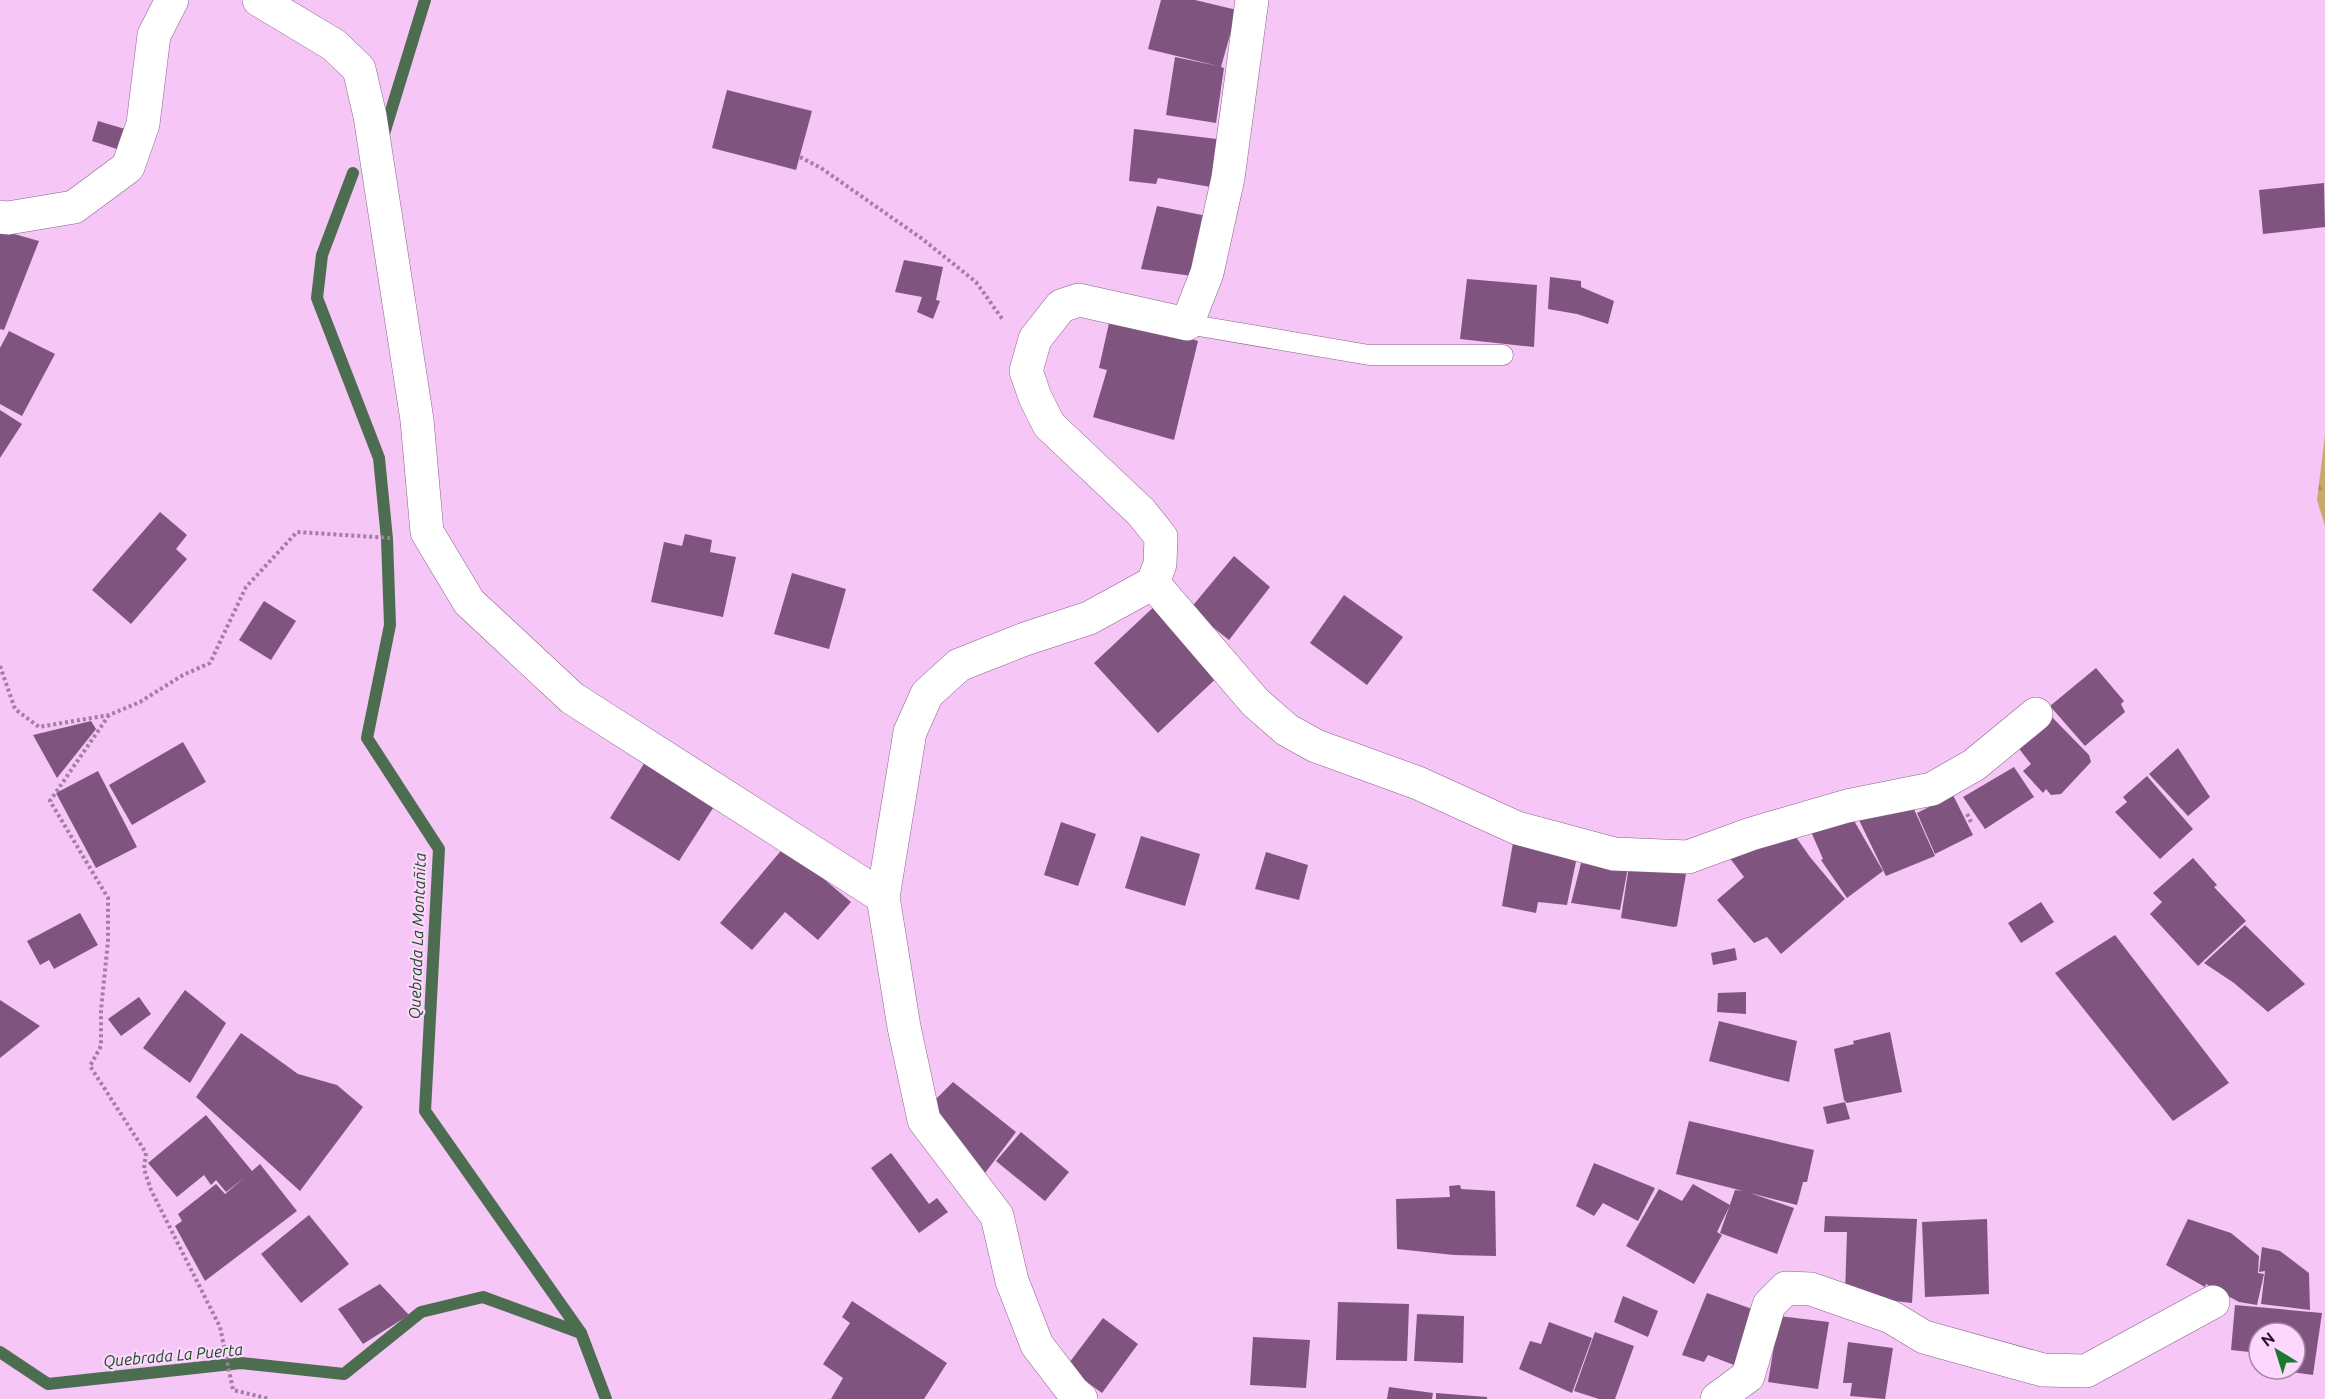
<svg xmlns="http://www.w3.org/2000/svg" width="2325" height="1399" viewBox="0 0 2325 1399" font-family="Ubuntu,sans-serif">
  <defs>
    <pattern id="forest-firs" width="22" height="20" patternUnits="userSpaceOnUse" patternTransform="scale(1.5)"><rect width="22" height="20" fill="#c6aa6b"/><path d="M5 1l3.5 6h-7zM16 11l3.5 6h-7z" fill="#aa915c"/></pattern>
  </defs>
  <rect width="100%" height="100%" fill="#f5c6f6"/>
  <path fill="url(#forest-firs)" d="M2325 435V526L2317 500Z"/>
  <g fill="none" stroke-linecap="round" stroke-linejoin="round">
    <g stroke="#4d6d50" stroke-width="12">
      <path d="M383 137 425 0"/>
      <path d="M353 173 322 255 317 298 379 458 387 539 390 625 367 738 439 849 425 1111 581 1333"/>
      <path d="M0 1352 48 1384 241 1363 344 1374 421 1312 483 1297 581 1333 606 1399"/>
    </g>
  </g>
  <g fill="#7f5580">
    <path d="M1161 0H1195L1237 10 1221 67 1224 68 1216 123 1166 115 1175 57 1218 66 1148 49Z"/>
    <path d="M727 90 812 111 796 170 712 148Z"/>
    <path d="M98 121 125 129 117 149 92 141Z"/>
    <path d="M1134 129 1217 139 1211 187 1158 178 1156 184 1129 181Z"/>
    <path d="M2324 183 2325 227 2263 234 2259 190Z"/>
    <path d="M1157 206 1207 216 1192 276 1141 269Z"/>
    <path d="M0 230 39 241 4 330 0 329Z"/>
    <path d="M904 260 943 267 936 300 940 301 933 319 917 312 922 297 895 292Z"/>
    <path d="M1550 277 1581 281V287L1614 301 1608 324 1577 314 1548 309Z"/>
    <path d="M1467 279 1537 285 1534 347 1460 339Z"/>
    <path d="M1109 323 1162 331 1198 341 1174 440 1093 417 1107 370 1099 368Z"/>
    <path d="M9 331 55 354 22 416 0 404V348Z"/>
    <path d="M0 410 22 424 0 458Z"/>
    <path d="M160 512 187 535 176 549 187 559 131 624 92 590Z"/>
    <path d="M685 534 712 540 710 552 736 557 723 617 651 602 664 542 682 546Z"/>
    <path d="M1234 556 1270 587 1229 640 1190 609Z"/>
    <path d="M792 573 846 589 829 649 774 634Z"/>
    <path d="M1344 595 1403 637 1367 685 1310 643Z"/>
    <path d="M264 601 296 621 271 660 239 640Z"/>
    <path d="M1159 602 1222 673 1158 733 1094 663Z"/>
    <path d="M2096 668 2124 701 2121 704 2125 712 2085 746 2050 706Z"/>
    <path d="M2047 712 2089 755 2091 762 2061 794 2051 795 2046 789 2043 793 2023 771 2031 764 2013 741Z"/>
    <path d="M91 721 96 729 57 778 33 735Z"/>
    <path d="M183 742 206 782 132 825 109 785Z"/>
    <path d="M2178 748 2210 797 2188 816 2149 774Z"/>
    <path d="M645 762 715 805 679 861 610 818Z"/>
    <path d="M2014 767 2034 797 1985 829 1963 797Z"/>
    <path d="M98 771 137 847 96 868 56 793Z"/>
    <path d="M2147 776 2193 829 2160 859 2115 812 2127 802 2123 797Z"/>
    <path d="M1953 795 1973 835 1935 854 1917 813Z"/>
    <path d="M1909 798 1935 856 1886 876 1859 820Z"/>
    <path d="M1849 812 1883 871 1847 898 1821 860 1823 859 1809 827Z"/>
    <path d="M1061 822 1096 834 1078 886 1044 875Z"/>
    <path d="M1789 827 1810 857 1845 899 1781 954 1767 937 1754 943 1717 900 1744 877 1729 857Z"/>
    <path d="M1141 836 1200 854 1185 906 1125 888Z"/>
    <path d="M1514 837 1579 847 1567 905 1538 902 1536 913 1502 906Z"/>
    <path d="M785 846 851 902 818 940 785 912 752 950 720 923Z"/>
    <path d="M1266 852 1308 865 1299 900 1255 889Z"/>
    <path d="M2193 858 2217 885 2214 887 2246 921 2198 966 2150 914 2162 902 2153 893Z"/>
    <path d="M1630 859 1687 868 1677 926 1674 927 1621 918Z"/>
    <path d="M1581 863 1615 870 1628 867 1620 910 1571 903Z"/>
    <path d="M2041 902 2054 922 2021 943 2008 923Z"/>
    <path d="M80 913 98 945 54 969 49 960 40 965 27 941Z"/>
    <path d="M2245 925 2305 984 2268 1012 2234 983 2204 963Z"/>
    <path d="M2115 935 2229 1083 2173 1121 2055 973Z"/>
    <path d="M1735 948 1737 960 1713 965 1711 953Z"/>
    <path d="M185 990 226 1023 190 1083 143 1048Z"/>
    <path d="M1746 992V1014L1717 1012 1718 993Z"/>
    <path d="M139 997 151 1014 121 1036 108 1019Z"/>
    <path d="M0 1000 40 1026 0 1058Z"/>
    <path d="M1719 1021 1797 1041 1789 1082 1709 1061Z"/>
    <path d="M1890 1032 1902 1092 1847 1103 1844 1100 1834 1049 1854 1044 1853 1041Z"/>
    <path d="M241 1033 298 1074 337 1085 363 1107 300 1191 196 1097Z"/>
    <path d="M953 1082 1016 1132 985 1173 932 1103Z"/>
    <path d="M1845 1102 1850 1119 1827 1124 1823 1107Z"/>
    <path d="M206 1115 252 1171 260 1164 297 1211 205 1281 175 1226 182 1221 178 1214 216 1184 225 1194 244 1178 226 1192 216 1180 211 1185 204 1175 177 1197 148 1163Z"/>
    <path d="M1689 1121 1814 1150 1807 1182H1803L1797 1205 1750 1193 1794 1208 1777 1254 1720 1233 1735 1190 1743 1191 1676 1174Z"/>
    <path d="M1021 1132 1069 1172 1045 1201 996 1161Z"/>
    <path d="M891 1153 929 1204 937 1198 948 1212 919 1233 871 1168Z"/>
    <path d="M1594 1163 1655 1188 1638 1221 1603 1203 1594 1216 1576 1206Z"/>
    <path d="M1693 1184 1730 1205 1717 1232 1722 1235 1694 1284 1626 1246 1659 1189 1682 1201Z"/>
    <path d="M1460 1185 1461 1189 1495 1191 1496 1256 1454 1255 1397 1249 1396 1199 1450 1197 1449 1186Z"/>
    <path d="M309 1215 349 1264 301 1303 261 1254Z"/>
    <path d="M1825 1216 1917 1219 1912 1303 1845 1295 1847 1232H1824Z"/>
    <path d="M1987 1219 1989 1294 1925 1297 1922 1222Z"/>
    <path d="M2188 1219 2231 1233 2259 1256 2258 1273 2264 1274 2257 1305 2239 1302 2206 1284 2205 1287 2166 1265Z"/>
    <path d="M2262 1247 2280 1251 2309 1273 2310 1310 2261 1304 2265 1271 2259 1272Z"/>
    <path d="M380 1284 409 1315 363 1344 338 1309Z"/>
    <path d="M1707 1293 1755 1310 1734 1365 1708 1355 1704 1362 1682 1355Z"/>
    <path d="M1623 1296 1658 1311 1648 1337 1614 1322Z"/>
    <path d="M852 1301 947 1363 924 1399H831L843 1378 823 1364 850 1323 842 1317Z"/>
    <path d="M1338 1302 1409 1304 1407 1361 1336 1360Z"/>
    <path d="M2235 1305 2322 1313 2313 1375 2277 1370 2295 1369V1333H2259V1353L2231 1350Z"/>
    <path d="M1417 1314 1464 1316 1463 1363 1414 1361Z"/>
    <path d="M1779 1316 1829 1322 1818 1389 1768 1382Z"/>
    <path d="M1103 1318 1138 1344 1102 1393 1066 1367Z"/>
    <path d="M1549 1322 1592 1338 1572 1393 1519 1369 1530 1341 1541 1344Z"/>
    <path d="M1595 1332 1634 1346 1615 1399H1599L1574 1391Z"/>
    <path d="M1253 1337 1310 1340 1306 1388 1250 1385Z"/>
    <path d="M1848 1342 1893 1348 1885 1399 1850 1396 1852 1383H1843Z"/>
    <path d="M1389 1387 1433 1393 1432 1399H1387Z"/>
    <path d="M1436 1393 1487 1397V1399H1436Z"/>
  </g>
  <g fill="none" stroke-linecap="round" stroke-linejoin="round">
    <g stroke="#8b618c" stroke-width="21">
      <path id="lane" d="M1187 324 1369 355H1503"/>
    </g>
    <g stroke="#8b618c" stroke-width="34">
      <g id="street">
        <path d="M259 0 334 45 359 69 370 116 417 420 427 532 469 602 572 698 883 897"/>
        <path d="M0 217 8 218 74 207 128 167 143 124 154 35 172 0"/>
        <path d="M1153 583 1255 702 1287 730 1316 746 1418 783 1517 828 1614 854 1688 857 1751 834 1847 806 1932 789 1974 765 2036 714"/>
        <path d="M1081 1399 1073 1392 1037 1345 1012 1281 997 1216 924 1120 904 1027 883 897 910 732 927 694 959 665 1025 639 1089 618 1153 583 1160 564 1161 537 1141 512 1049 425 1035 397 1026 371 1035 339 1061 306 1079 300 1187 324 1207 273 1228 178 1252 0"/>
        <path d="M1717 1399 1748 1376 1769 1305 1786 1288 1811 1289 1891 1317 1924 1337 2043 1370 2086 1371 2213 1302"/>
      </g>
    </g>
    <g stroke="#a17ea2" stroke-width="4" stroke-dasharray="3 3" stroke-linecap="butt">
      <path d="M800 157 821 168 921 238 976 282 1003 320"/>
      <path d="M0 666 15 709 39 727 109 715 140 702 183 675 210 663 246 587 297 532 391 538"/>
      <path d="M109 715 50 801 108 898V941L101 1010V1046L90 1066 146 1153 144 1169 151 1190 220 1327 233 1390 270 1399"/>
      <path d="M1967 814 1971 822"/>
    </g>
    <use href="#lane" stroke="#fff" stroke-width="20"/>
    <use href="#street" stroke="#fff" stroke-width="33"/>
  </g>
  <g text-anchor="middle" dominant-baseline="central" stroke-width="4.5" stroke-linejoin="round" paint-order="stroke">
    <g font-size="16" font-style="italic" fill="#154e1e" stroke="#fdd7fe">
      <text transform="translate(417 936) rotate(-88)">Quebrada La Montañita</text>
      <text transform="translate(173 1355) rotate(-5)">Quebrada La Puerta</text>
    </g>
  </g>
  <g transform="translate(2277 1351) rotate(322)"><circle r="28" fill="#fdd7fe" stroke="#a588a6" stroke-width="1.5"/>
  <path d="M0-4.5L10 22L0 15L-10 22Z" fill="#197a2b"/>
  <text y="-9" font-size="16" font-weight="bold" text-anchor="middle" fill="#211122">N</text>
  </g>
</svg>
